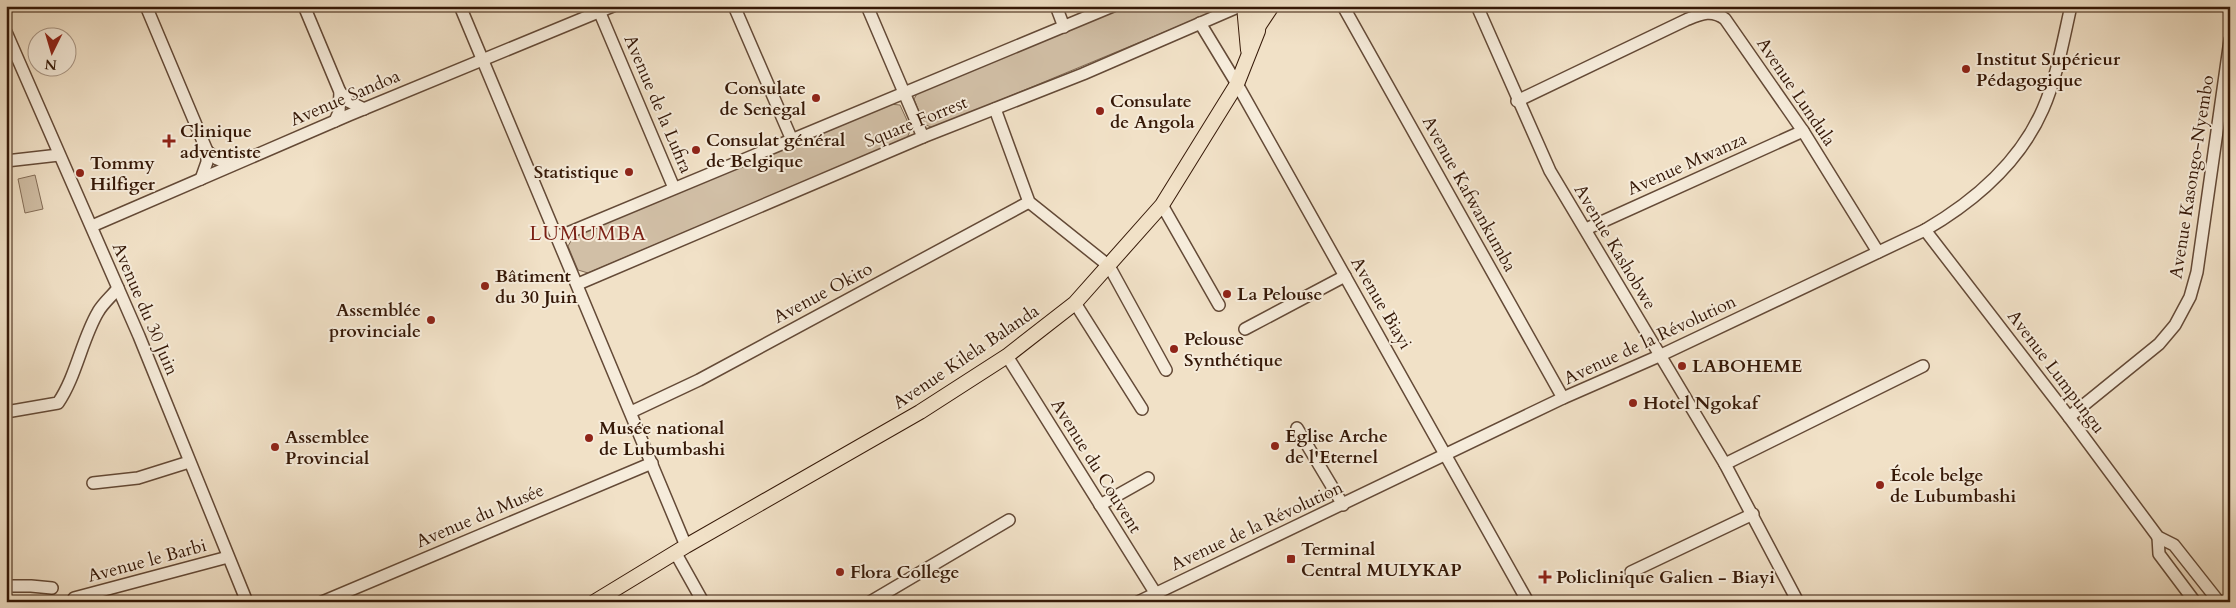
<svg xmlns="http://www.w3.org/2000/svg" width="2236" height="608" viewBox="0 0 2236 608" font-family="Cardo,serif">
  <rect width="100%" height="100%" fill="#f1e1c7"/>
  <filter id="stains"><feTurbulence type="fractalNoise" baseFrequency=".004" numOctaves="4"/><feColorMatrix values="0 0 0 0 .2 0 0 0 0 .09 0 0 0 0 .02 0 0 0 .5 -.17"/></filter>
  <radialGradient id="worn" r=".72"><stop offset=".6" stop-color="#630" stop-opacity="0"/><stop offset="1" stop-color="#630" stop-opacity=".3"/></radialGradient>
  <g fill="#d1bfa6" stroke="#836c56">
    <path d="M1123 6H1227L933 128 924 124 914 99 918 92Z"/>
    <path d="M889 104 900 105 911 129 907 138 588 273 578 270 568 246 574 236Z"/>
    <path d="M35 175 43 209 25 213 18 179Z"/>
  </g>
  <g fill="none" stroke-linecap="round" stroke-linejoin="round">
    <g stroke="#644a37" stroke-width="14">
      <g id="minor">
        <path d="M146 6 207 151V162L201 179"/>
        <path d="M304 6 340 92 339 112 335 121"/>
        <path d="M460 6 686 546"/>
        <path d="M597 6 674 188"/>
        <path d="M734 6 792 140"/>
        <path d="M867 6 923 137"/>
        <path d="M1056 6 1064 27"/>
        <path d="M1343 6 1563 398"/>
        <path d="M1477 6 1550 171 1725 464 1798 602"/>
        <path d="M1200 23 1237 84 1528 602"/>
        <path d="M6 32 139 336 247 602"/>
        <path d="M340 92 348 101 364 109"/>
        <path d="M1517 101 1686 20C1701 14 1711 9 1725 19L1803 131 1878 252"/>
        <path d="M995 109 1029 202 1109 266 1166 370"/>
        <path d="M207 151 217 159 232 165"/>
        <path d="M6 161 59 155"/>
        <path d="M1162 205 1219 305"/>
        <path d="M92 226 349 115 613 6"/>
        <path d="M1586 229 1803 131"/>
        <path d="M1925 230 2069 417 2158 537 2174 545 2219 602"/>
        <path d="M558 237 1113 6"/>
        <path d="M578 284 923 137 1083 74 1240 6"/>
        <path d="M1075 303 1142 409"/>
        <path d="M1245 329 1345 276"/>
        <path d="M1007 356 1156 594"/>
        <path d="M6 412 58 403C76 377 82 339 98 312 103 303 112 296 118 288"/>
        <path d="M631 412 699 380 1029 202"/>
        <path d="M2069 417 2159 344 2175 325 2190 297 2197 272 2230 40"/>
        <path d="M1297 428 1343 505"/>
        <path d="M1725 464 1923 366"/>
        <path d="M93 483 138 478 189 462"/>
        <path d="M1100 505 1148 478"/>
        <path d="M2158 537 2159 554 2195 602"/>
        <path d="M675 552 703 602"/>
        <path d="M1631 572 1753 514"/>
        <path d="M6 586H31L52 588"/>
        <path d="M75 602 74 598 228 557"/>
        <path d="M322 602 652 463"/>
        <path d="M870 602 1009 520"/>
        <path d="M1138 602 1563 398 1659 356 1925 230C1973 202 2020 162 2043 109 2057 77 2063 41 2071 6"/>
      </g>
    </g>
    <g stroke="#351807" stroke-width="16">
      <g id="major">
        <path d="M1244 6 1248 50"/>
        <path d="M1258 27 1272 6"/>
        <path d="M594 602 686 546 920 412 1007 356 1075 303 1162 205 1237 84 1258 31 1259 18 1256 6"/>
      </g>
    </g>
    <use href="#minor" stroke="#f6ecdb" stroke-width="11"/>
    <use href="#major" stroke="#f1e1c7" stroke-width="14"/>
  </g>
  <g fill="#8f2418" stroke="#f6ecdb" stroke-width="2">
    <circle cx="1966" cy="69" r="5"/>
    <circle cx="816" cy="98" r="5"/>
    <circle cx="1100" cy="111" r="5"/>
    <path d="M166.5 133.5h5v5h5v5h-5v5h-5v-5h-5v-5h5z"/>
    <circle cx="696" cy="150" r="5"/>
    <circle cx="629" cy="172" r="5"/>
    <circle cx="80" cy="173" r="5"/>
    <circle cx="485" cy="286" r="5"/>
    <circle cx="1227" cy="294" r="5"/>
    <circle cx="431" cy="320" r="5"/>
    <circle cx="1174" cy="349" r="5"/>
    <circle cx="1682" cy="366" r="5"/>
    <circle cx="1633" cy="403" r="5"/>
    <circle cx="589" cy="438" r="5"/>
    <circle cx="1275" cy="446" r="5"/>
    <circle cx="275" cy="447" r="5"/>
    <circle cx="1880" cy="485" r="5"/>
    <rect x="1286" y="554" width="10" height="10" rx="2.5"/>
    <circle cx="840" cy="572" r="5"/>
    <path d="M1542.5 569.5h5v5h5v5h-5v5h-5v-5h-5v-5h5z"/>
  </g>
  <g text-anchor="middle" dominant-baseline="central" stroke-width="4" stroke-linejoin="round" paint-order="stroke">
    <g font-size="18" font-weight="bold" fill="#351807" stroke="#f6ecdb" text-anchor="start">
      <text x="1976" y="59">Institut Supérieur<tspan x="1976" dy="21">Pédagogique</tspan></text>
      <text x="806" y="88" text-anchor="end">Consulate<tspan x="806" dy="21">de Senegal</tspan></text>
      <text x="1110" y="101">Consulate<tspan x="1110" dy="21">de Angola</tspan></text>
      <text x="180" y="131">Clinique<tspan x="180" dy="21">adventiste</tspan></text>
      <text x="706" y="140">Consulat général<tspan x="706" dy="21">de Belgique</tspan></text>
      <text x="90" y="163">Tommy<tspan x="90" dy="21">Hilfiger</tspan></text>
      <text x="619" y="172" text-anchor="end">Statistique</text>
      <text x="495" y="276">Bâtiment<tspan x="495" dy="21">du 30 Juin</tspan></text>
      <text x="1237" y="294">La Pelouse</text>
      <text x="421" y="310" text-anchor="end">Assemblée<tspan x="421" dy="21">provinciale</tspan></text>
      <text x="1184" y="339">Pelouse<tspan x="1184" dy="21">Synthétique</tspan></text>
      <text x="1692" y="366">LABOHEME</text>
      <text x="1643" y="403">Hotel Ngokaf</text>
      <text x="599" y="428">Musée national<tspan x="599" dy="21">de Lubumbashi</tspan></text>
      <text x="1285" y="436">Eglise Arche<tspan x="1285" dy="21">de l'Eternel</tspan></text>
      <text x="285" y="437">Assemblee<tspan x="285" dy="21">Provincial</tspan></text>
      <text x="1890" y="475">École belge<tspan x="1890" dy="21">de Lubumbashi</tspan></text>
      <text x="1301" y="549">Terminal<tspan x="1301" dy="21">Central MULYKAP</tspan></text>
      <text x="850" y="572">Flora College</text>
      <text x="1556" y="577">Policlinique Galien - Biayi</text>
    </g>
    <g font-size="18" fill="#351807" stroke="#f6ecdb">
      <text transform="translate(1796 92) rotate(56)">Avenue Lundula</text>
      <text transform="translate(345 98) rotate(-23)">Avenue Sandoa</text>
      <text transform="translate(658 104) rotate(67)">Avenue de la Lufira</text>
      <text transform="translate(916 122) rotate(-22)">Square Forrest</text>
      <text transform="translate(1687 164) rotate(-24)">Avenue Mwanza</text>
      <text transform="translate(2192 177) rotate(-81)">Avenue Kasongo-Nyembo</text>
      <text transform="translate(1469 194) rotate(61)">Avenue Kafwankumba</text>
      <text transform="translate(1615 247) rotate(59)">Avenue Kashobwe</text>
      <text transform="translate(823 293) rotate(-28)">Avenue Okito</text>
      <text transform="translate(1381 303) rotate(60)">Avenue Biayi</text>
      <text transform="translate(145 309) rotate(67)">Avenue du 30 Juin</text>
      <text transform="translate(1650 340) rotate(-25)">Avenue de la Révolution</text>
      <text transform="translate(966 357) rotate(-34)">Avenue Kilela Balanda</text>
      <text transform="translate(2056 372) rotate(53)">Avenue Lumpungu</text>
      <text transform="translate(1096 466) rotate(58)">Avenue du Couvent</text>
      <text transform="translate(480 516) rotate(-23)">Avenue du Musée</text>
      <text transform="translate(1257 526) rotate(-25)">Avenue de la Révolution</text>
      <text transform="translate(147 561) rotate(-15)">Avenue le Barbi</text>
    </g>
    <g font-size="20" letter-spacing="1" fill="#7a1f14" stroke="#f6ecdb">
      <text x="588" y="233">LUMUMBA</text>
    </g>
  </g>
  <rect width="2236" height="608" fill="none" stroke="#f1e1c7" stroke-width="25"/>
  <rect x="8" y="8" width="2221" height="593" fill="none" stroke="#351807" stroke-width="2.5"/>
  <rect x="12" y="12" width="2211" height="583" fill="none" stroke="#351807"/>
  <g transform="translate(52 52) rotate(185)"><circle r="24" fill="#f6ecdb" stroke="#a99786"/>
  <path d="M0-4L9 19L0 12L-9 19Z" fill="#8f2418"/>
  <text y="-8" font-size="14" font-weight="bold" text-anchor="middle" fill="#351807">N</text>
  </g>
  <rect width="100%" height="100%" filter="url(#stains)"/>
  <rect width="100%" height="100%" fill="url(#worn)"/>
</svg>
